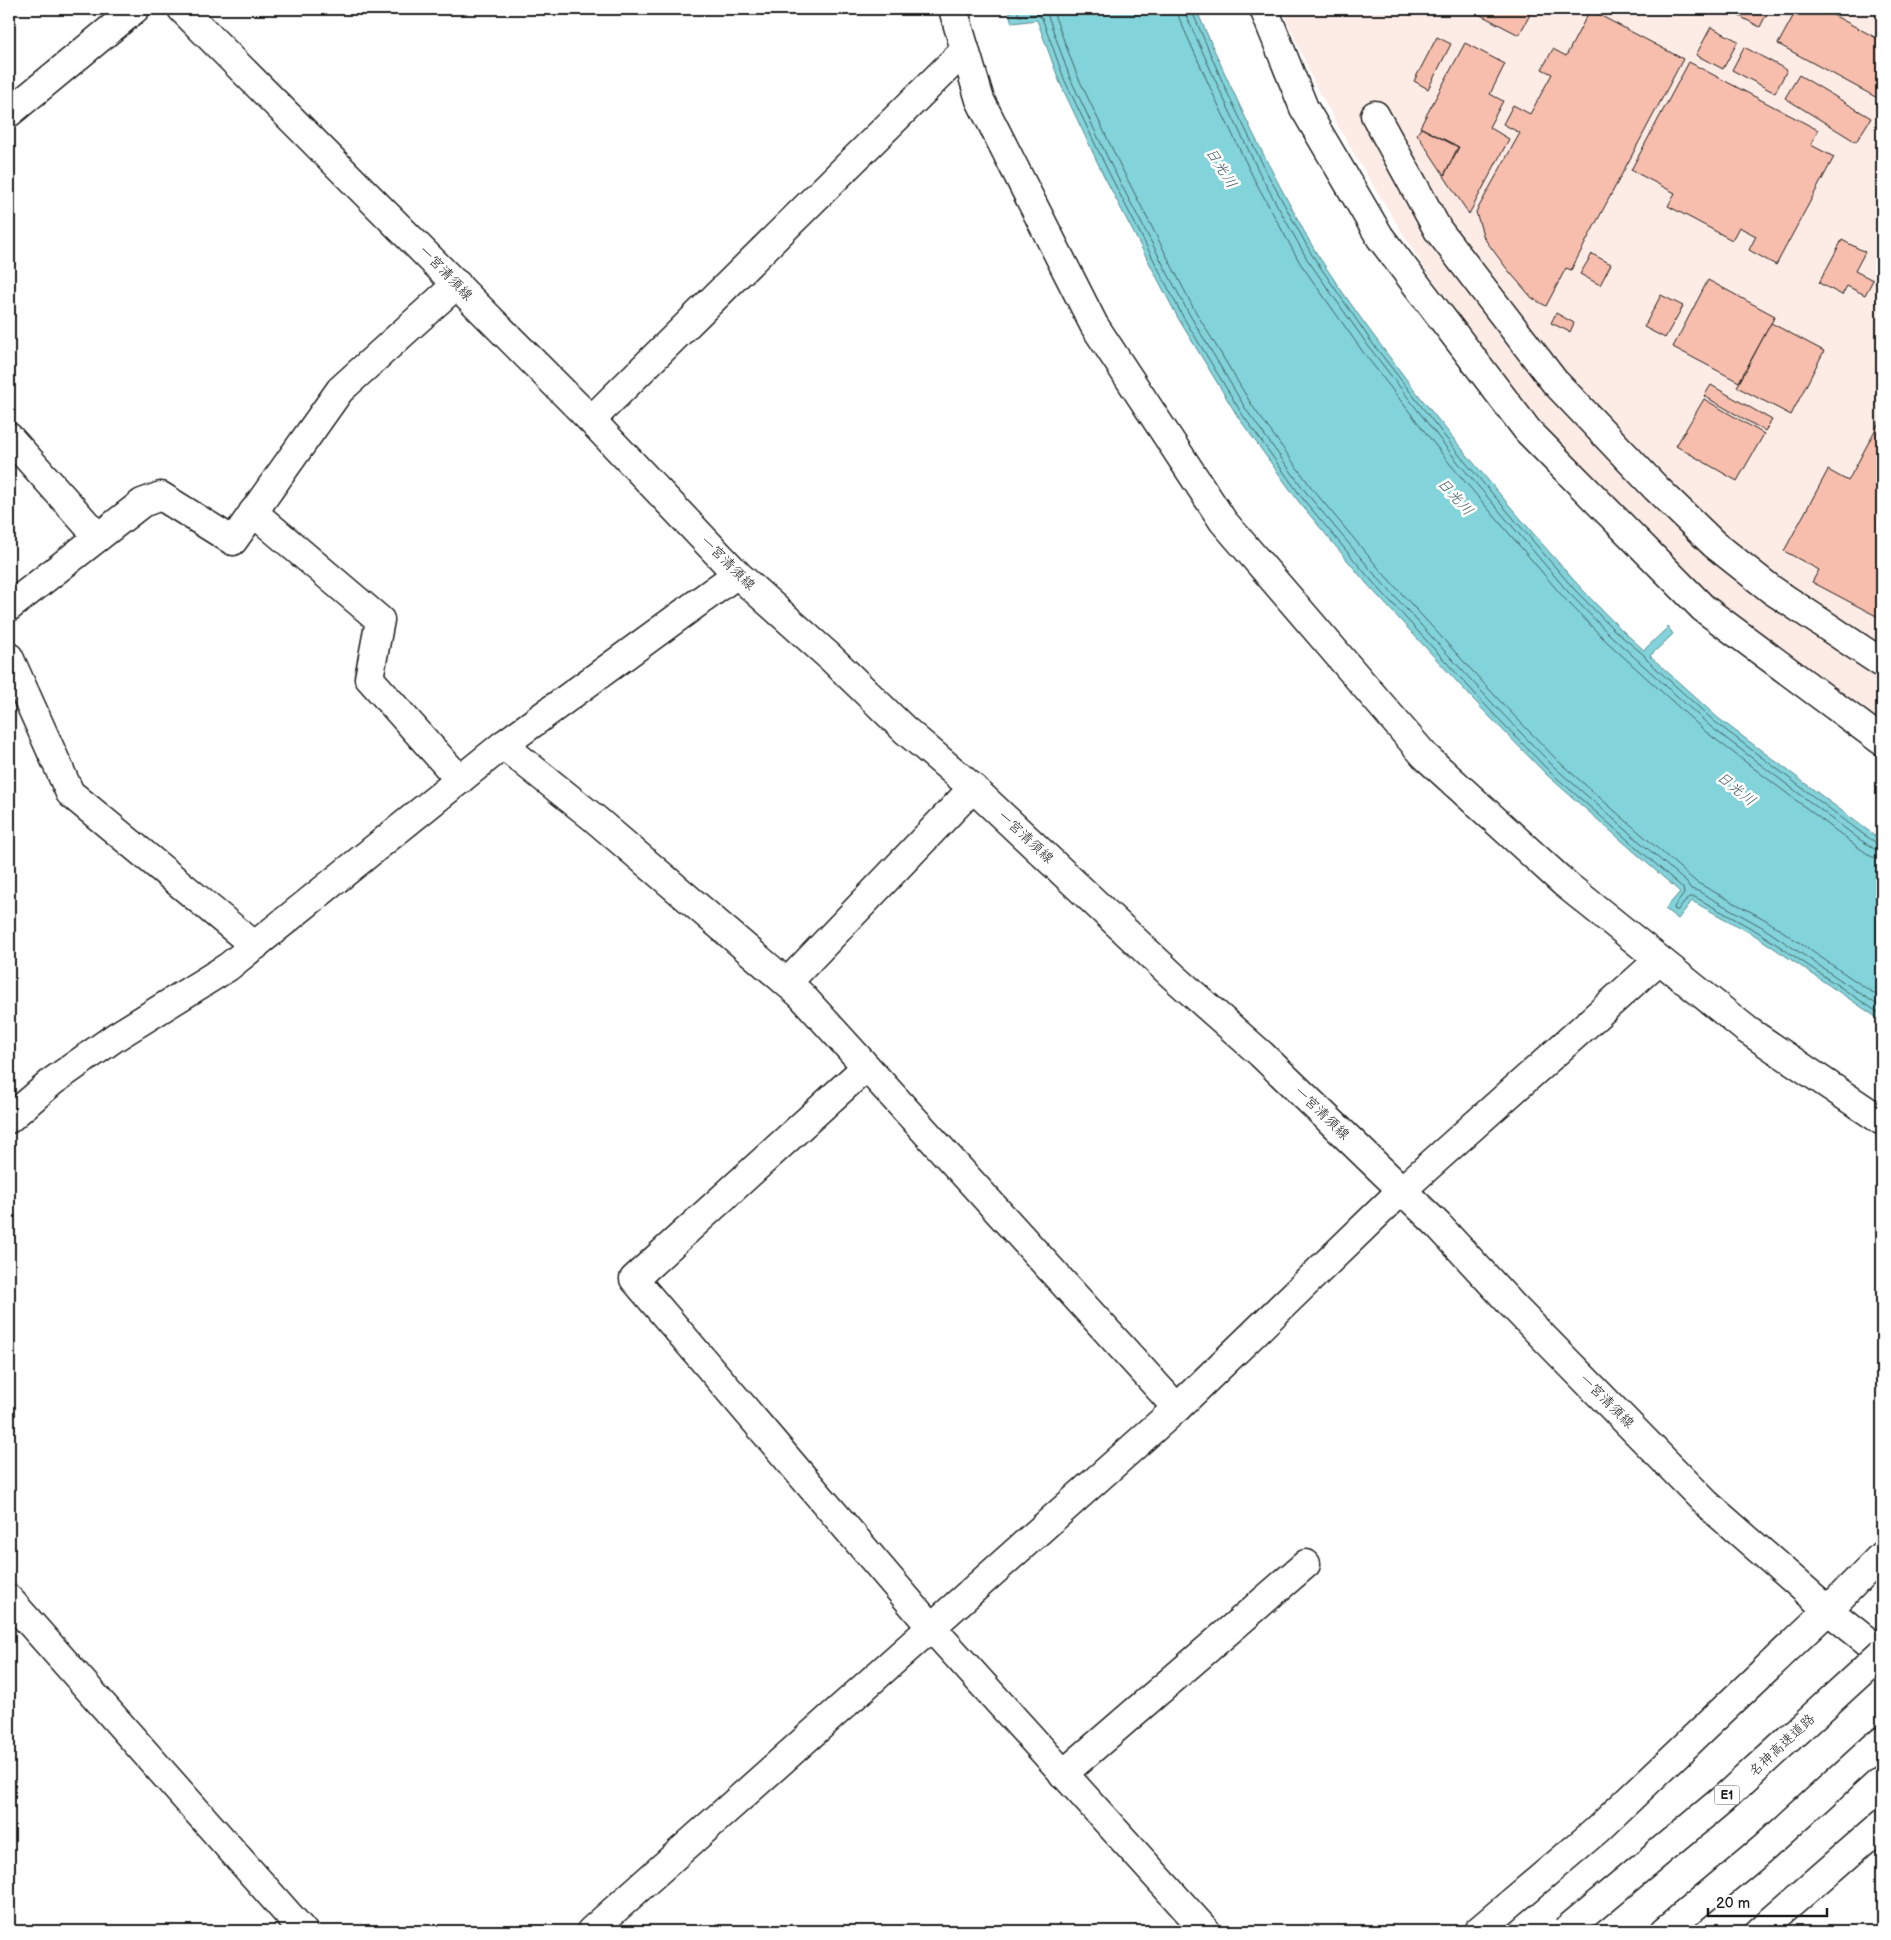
<svg xmlns="http://www.w3.org/2000/svg" width="1891" height="1940" viewBox="0 0 1891 1940" font-family="'Balsamiq Sans','Klee One',sans-serif">
  <rect width="100%" height="100%" fill="#fff"/>
  <filter id="ink" filterUnits="userSpaceOnUse"><feTurbulence type="fractalNoise" baseFrequency=".02" numOctaves="2"/><feDisplacementMap in="SourceGraphic" scale="10" xChannelSelector="R" yChannelSelector="G"/><feConvolveMatrix kernelMatrix="1 2 1 2 8 2 1 2 1" color-interpolation-filters="sRGB"/></filter>
  <g filter="url(#ink)">
    <path fill="#fdece6" d="M1282 9H1882V729L1769 646 1673 564 1589 477 1504 378 1423 266 1358 161 1315 85Z"/>
    <path fill="#82d3da" stroke="#598a8e" d="M1019 9H1196C1225 75 1255 141 1290 205 1299 221 1307 238 1317 254 1374 342 1441 425 1509 505 1552 555 1594 607 1644 650L1668 627 1673 634 1650 656 1718 718 1882 841V1021L1756 936 1692 901 1678 919 1665 909 1680 892 1547 775 1485 712 1367 584 1299 502 1238 417 1178 318 1103 174 1060 83 1037 20 1012 23 1009 13Z"/>
    <g fill="none" stroke-linecap="round" stroke-linejoin="round">
      <g stroke="#456568" stroke-width="1">
        <path d="M1019 9 1018 14 1019 16 1037 15 1042 18 1065 81 1108 171 1182 315 1242 414 1303 499 1371 580 1489 709 1550 772 1683 888 1684 894 1674 907 1675 910H1678L1689 897H1695L1758 932 1882 1015"/>
        <path d="M1040 9 1048 16 1070 78 1113 169 1188 312 1247 411 1308 495 1376 576 1494 705 1554 767 1687 883 1691 889 1698 891 1762 927 1882 1008"/>
        <path d="M1052 9 1077 75 1120 165 1194 309 1253 407 1314 491 1381 571 1499 700 1559 762 1696 882 1766 920 1882 999"/>
        <path d="M1178 9 1179 18 1214 96 1254 179 1300 263 1363 352 1450 464 1564 598 1605 640 1706 732 1855 845 1872 857 1882 858"/>
        <path d="M1185 9 1186 15 1221 93 1261 176 1307 259 1369 347 1456 460 1569 593 1610 635 1711 727 1859 839 1876 850 1882 851"/>
        <path d="M1191 9 1226 90 1267 173 1312 255 1373 344 1460 456 1574 589 1614 630 1644 655 1647 660 1715 722 1863 834 1878 844 1882 845"/>
      </g>
    </g>
    <g fill="#f7bead" stroke="#1c1c1c">
      <path d="M1469 9H1533L1519 35Z"/>
      <path d="M1726 9H1769L1760 27Z"/>
      <path d="M1797 9H1822L1882 41 1881 100 1778 44Z"/>
      <path d="M1590 10 1683 59 1571 270 1566 268 1546 306 1532 298 1507 269 1484 238 1476 212 1520 133 1503 124 1513 105 1530 114 1552 74 1542 69 1553 49 1566 56Z"/>
      <path d="M1711 27 1738 41 1723 69 1696 55Z"/>
      <path d="M1437 37 1451 44 1428 89 1414 81Z"/>
      <path d="M1465 43 1505 64 1490 94 1503 101 1489 127 1509 139 1469 214 1444 176 1459 147 1420 127Z"/>
      <path d="M1744 47 1787 70 1775 93 1732 70Z"/>
      <path d="M1689 62 1818 130 1811 145 1834 157 1776 265 1749 250 1756 236 1739 227 1732 240 1668 206 1675 193 1631 170Z"/>
      <path d="M1799 75 1871 118 1856 142 1785 98Z"/>
      <path d="M1421 128 1458 147 1444 175 1417 134Z"/>
      <path d="M1842 240 1865 252 1855 271 1873 280 1865 295 1847 286 1842 295 1819 283Z"/>
      <path d="M1592 254 1611 264 1600 285 1580 274Z"/>
      <path d="M1708 280 1775 316 1739 382 1673 347Z"/>
      <path d="M1661 295 1683 306 1665 338 1644 327Z"/>
      <path d="M1556 313 1574 323 1570 332 1551 323Z"/>
      <path d="M1771 323 1824 351 1791 415 1737 387Z"/>
      <path d="M1711 385 1772 420 1765 431 1704 396Z"/>
      <path d="M1704 399 1764 434 1737 481 1676 446Z"/>
      <path d="M1882 417V619L1812 582 1819 570 1784 551 1828 470 1848 481Z"/>
    </g>
    <g fill="none" stroke-linecap="round" stroke-linejoin="round">
      <g stroke="#1c1c1c" stroke-width="31">
        <g id="minor">
          <path d="M953 9 980 100 1094 325 1223 521 1425 756 1564 883 1747 1030 1882 1121"/>
          <path d="M1264 9 1304 108 1380 237 1528 431 1703 608 1882 741"/>
          <path d="M9 113 135 9"/>
          <path d="M1375 115 1438 230 1554 381 1656 488 1714 544 1772 590 1882 663"/>
          <path d="M591 420 965 50"/>
          <path d="M9 437 98 537"/>
          <path d="M253 512 380 620 369 678 460 780"/>
          <path d="M9 607 142 503 161 496 233 541 340 390 457 284"/>
          <path d="M9 657 70 793 255 946"/>
          <path d="M503 745 594 818 801 995 1177 1408"/>
          <path d="M787 983 973 788"/>
          <path d="M866 1067 634 1279 931 1627 1206 1931"/>
          <path d="M9 1119 53 1081 117 1036 228 967 503 745 737 574"/>
          <path d="M9 1599 303 1931"/>
          <path d="M1063 1774 1306 1564"/>
          <path d="M591 1931 1177 1408 1402 1190 1659 960"/>
          <path d="M1478 1931 1597 1830 1828 1610 1882 1555"/>
          <path d="M1760 1931 1882 1824"/>
        </g>
      </g>
      <g stroke="#1c1c1c" stroke-width="31">
        <path id="major" d="M182 9 591 420 737 574 831 658 905 730 973 788 1174 977 1261 1054 1438 1225 1512 1305 1707 1504 1828 1610 1882 1653"/>
      </g>
      <g stroke="#1c1c1c" stroke-width="31">
        <path id="highway" d="M1665 1931 1763 1849 1882 1740"/>
      </g>
      <use href="#minor" stroke="#fff" stroke-width="28"/>
      <use href="#major" stroke="#fff" stroke-width="28"/>
      <use href="#highway" stroke="#fff" stroke-width="28"/>
      <g stroke="#1c1c1c" stroke-width="31" stroke-linecap="butt">
        <path id="highway-bridge" d="M1565 1931 1723 1799 1882 1653"/>
      </g>
      <use href="#highway-bridge" stroke="#fff" stroke-width="28"/>
    </g>
  </g>
  <g text-anchor="middle" dominant-baseline="central" stroke-width="5" stroke-linejoin="round" paint-order="stroke">
    <rect fill="#fff" stroke="#606060" stroke-width="1" x="1714.5" y="1785.5" width="25" height="19" rx="4"/>
    <g font-size="12" font-weight="bold" fill="#1c1c1c">
      <text x="1727" y="1795">E1</text>
    </g>
    <g font-size="14" fill="#1c1c1c" stroke="#fff">
      <text transform="translate(446 273) rotate(46)">一宮清須線</text>
      <text transform="translate(728 563) rotate(45)">一宮清須線</text>
      <text transform="translate(1026 837) rotate(43)">一宮清須線</text>
      <text transform="translate(1322 1113) rotate(44)">一宮清須線</text>
      <text transform="translate(1607 1401) rotate(45)">一宮清須線</text>
      <text transform="translate(1782 1745) rotate(-43)">名神高速道路</text>
    </g>
    <g font-size="15" font-style="italic" fill="#405c5e" stroke="#fff">
      <text transform="translate(1221 168) rotate(58)">日光川</text>
      <text transform="translate(1455 497) rotate(48)">日光川</text>
      <text transform="translate(1736 789) rotate(39)">日光川</text>
    </g>
  </g>
  <rect width="1891" height="1940" fill="none" stroke="#fff" stroke-width="30"/>
  <rect x="15" y="15" width="1861" height="1910" fill="none" stroke="#1c1c1c" stroke-width="2" filter="url(#ink)"/>
  <path d="M1708 1908v8h119v-8" fill="none" stroke="#1c1c1c" stroke-width="2.5"/>
  <text x="1716" y="1908" font-size="15" fill="#1c1c1c" stroke="#ffffff" stroke-width="4" paint-order="stroke">20 m</text>
</svg>
